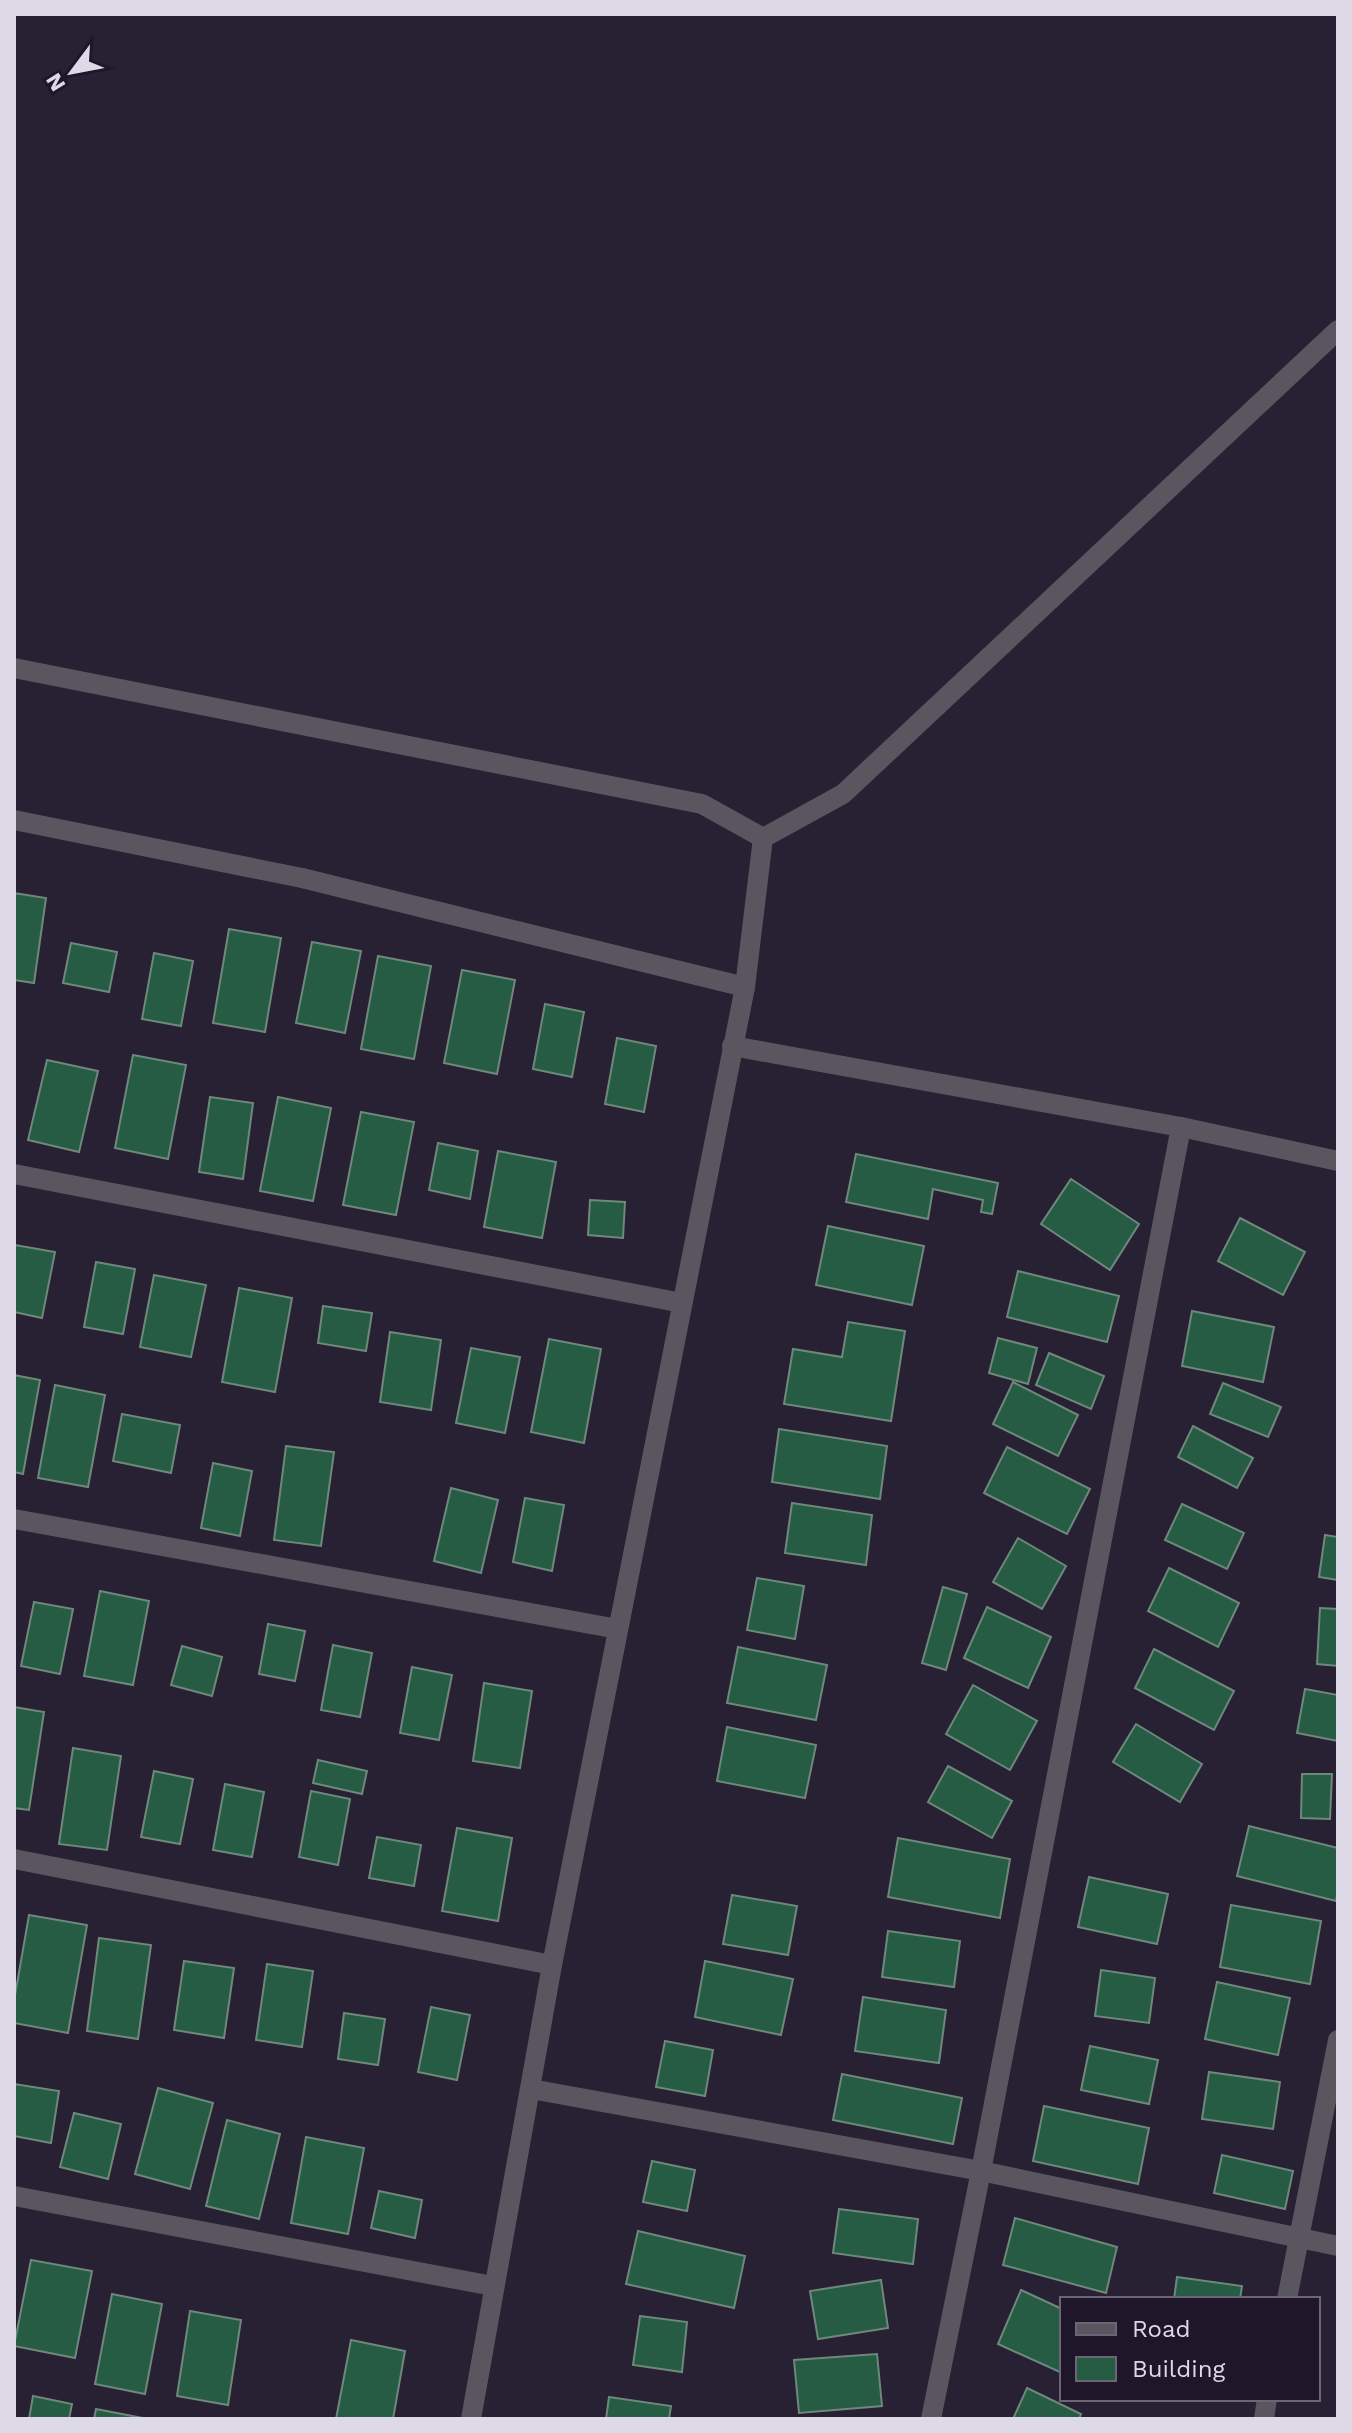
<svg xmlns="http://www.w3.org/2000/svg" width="1352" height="2433" viewBox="0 0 1352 2433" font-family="'Work Sans',sans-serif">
  <rect width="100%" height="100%" fill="#282033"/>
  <g fill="#265b44" stroke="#6e887b" stroke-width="2">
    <path d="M14 893 46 898 34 983 14 980Z"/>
    <path d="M229 929 281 938 265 1032 213 1023Z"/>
    <path d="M312 942 361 951 345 1033 296 1023Z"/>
    <path d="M71 943 117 952 109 992 63 983Z"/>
    <path d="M154 953 193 961 181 1026 142 1019Z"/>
    <path d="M378 956 431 966 414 1059 361 1049Z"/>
    <path d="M462 970 515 980 497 1074 444 1063Z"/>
    <path d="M545 1004 584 1012 572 1077 533 1069Z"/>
    <path d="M617 1038 656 1046 644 1112 605 1104Z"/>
    <path d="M133 1055 186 1065 168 1159 115 1148Z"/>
    <path d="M47 1060 98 1071 79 1152 28 1140Z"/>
    <path d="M210 1097 253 1103 243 1179 199 1172Z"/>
    <path d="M278 1097 331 1108 313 1201 260 1191Z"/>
    <path d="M361 1112 414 1122 396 1215 343 1205Z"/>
    <path d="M438 1143 478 1151 470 1199 429 1190Z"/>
    <path d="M498 1151 556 1162 542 1238 484 1227Z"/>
    <path d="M856 1154 998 1183 992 1214 981 1212 983 1200 933 1189 928 1219 846 1202Z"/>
    <path d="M1071 1179 1139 1224 1110 1270 1041 1224Z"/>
    <path d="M590 1200 625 1202 623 1238 588 1235Z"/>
    <path d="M1240 1218 1305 1252 1283 1295 1218 1261Z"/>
    <path d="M828 1226 924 1246 912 1305 816 1285Z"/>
    <path d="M15 1245 55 1252 42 1318 14 1312Z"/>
    <path d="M96 1262 135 1269 123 1334 84 1327Z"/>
    <path d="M1018 1271 1119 1296 1107 1342 1007 1317Z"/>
    <path d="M154 1275 206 1285 191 1357 140 1347Z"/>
    <path d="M239 1288 292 1298 275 1392 222 1382Z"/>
    <path d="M323 1306 372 1313 366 1351 318 1343Z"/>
    <path d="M1192 1311 1274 1327 1263 1382 1182 1366Z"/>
    <path d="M848 1322 905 1331 891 1421 784 1404 793 1349 842 1357Z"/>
    <path d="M390 1332 441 1340 431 1410 380 1402Z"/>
    <path d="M998 1338 1037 1348 1028 1384 989 1373Z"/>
    <path d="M549 1339 601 1349 584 1443 531 1432Z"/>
    <path d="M471 1348 520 1357 505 1433 456 1423Z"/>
    <path d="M1049 1353 1104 1376 1091 1409 1036 1385Z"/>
    <path d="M14 1375 40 1380 23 1474 14 1472Z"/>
    <path d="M1013 1382 1078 1415 1058 1456 993 1424Z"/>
    <path d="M1223 1383 1281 1407 1268 1437 1210 1414Z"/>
    <path d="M55 1385 105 1395 88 1487 38 1478Z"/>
    <path d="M122 1414 180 1425 171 1473 113 1461Z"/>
    <path d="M1193 1426 1253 1458 1237 1488 1178 1457Z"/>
    <path d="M779 1429 887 1446 880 1499 772 1482Z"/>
    <path d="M286 1446 334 1452 321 1546 274 1540Z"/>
    <path d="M1007 1447 1090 1489 1067 1534 984 1493Z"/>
    <path d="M213 1463 252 1471 240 1536 201 1528Z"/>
    <path d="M451 1488 498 1500 481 1573 434 1561Z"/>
    <path d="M525 1498 564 1505 552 1571 513 1562Z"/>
    <path d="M792 1503 872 1515 866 1565 785 1553Z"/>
    <path d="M1182 1504 1244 1533 1227 1569 1165 1540Z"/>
    <path d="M1325 1535 1338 1537V1580L1319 1577Z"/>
    <path d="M1018 1538 1066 1566 1042 1609 993 1582Z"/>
    <path d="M1169 1568 1239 1603 1218 1647 1148 1611Z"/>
    <path d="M757 1578 804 1586 795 1639 747 1630Z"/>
    <path d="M943 1587 967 1594 946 1670 922 1663Z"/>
    <path d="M100 1591 149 1601 133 1685 84 1676Z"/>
    <path d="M34 1602 73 1609 60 1674 21 1666Z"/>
    <path d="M987 1607 1051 1637 1028 1688 964 1658Z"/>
    <path d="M1320 1608 1338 1609V1666L1317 1664Z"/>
    <path d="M268 1624 305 1631 295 1681 259 1674Z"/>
    <path d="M333 1645 372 1653 360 1717 321 1710Z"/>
    <path d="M182 1646 222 1657 212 1696 171 1685Z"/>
    <path d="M738 1647 827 1665 816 1720 727 1703Z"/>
    <path d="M1154 1649 1234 1691 1214 1730 1135 1688Z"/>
    <path d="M412 1667 452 1675 439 1740 400 1733Z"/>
    <path d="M484 1683 532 1691 520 1768 473 1761Z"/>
    <path d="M973 1685 1037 1721 1010 1770 946 1734Z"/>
    <path d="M1305 1689 1338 1695V1741L1297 1733Z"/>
    <path d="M14 1707 44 1712 29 1810 14 1808Z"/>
    <path d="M1136 1724 1202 1764 1180 1802 1113 1762Z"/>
    <path d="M727 1727 816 1745 805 1798 717 1781Z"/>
    <path d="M73 1748 121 1756 107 1850 59 1844Z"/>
    <path d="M318 1760 367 1771 362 1794 313 1783Z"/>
    <path d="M948 1766 1012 1801 992 1838 928 1802Z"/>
    <path d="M154 1771 193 1779 180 1844 141 1837Z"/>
    <path d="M1302 1774H1332L1330 1819 1301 1818Z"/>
    <path d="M225 1784 264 1792 252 1857 213 1850Z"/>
    <path d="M311 1791 350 1799 338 1865 299 1857Z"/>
    <path d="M1249 1826 1338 1848V1891L1336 1901 1237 1876Z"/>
    <path d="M457 1828 512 1838 498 1921 442 1911Z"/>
    <path d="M377 1837 421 1845 414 1886 369 1878Z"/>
    <path d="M898 1838 1010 1859 1000 1918 888 1897Z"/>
    <path d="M1089 1877 1168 1894 1157 1944 1078 1927Z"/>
    <path d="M732 1895 797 1906 788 1955 723 1944Z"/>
    <path d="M1231 1905 1321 1921 1310 1984 1220 1967Z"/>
    <path d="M29 1915 87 1925 68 2033 14 2023V2001Z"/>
    <path d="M888 1931 960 1941 954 1987 882 1977Z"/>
    <path d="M99 1938 151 1945 138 2039 87 2031Z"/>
    <path d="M184 1961 234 1968 224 2038 174 2030Z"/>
    <path d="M705 1961 793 1979 781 2035 695 2017Z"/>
    <path d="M267 1964 313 1971 302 2047 256 2040Z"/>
    <path d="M1101 1970 1155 1978 1149 2023 1095 2016Z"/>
    <path d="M1217 1982 1290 1998 1278 2055 1205 2039Z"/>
    <path d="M863 1997 946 2010 939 2063 855 2051Z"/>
    <path d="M431 2007 470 2015 457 2080 418 2072Z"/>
    <path d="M344 2013 385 2019 378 2065 338 2059Z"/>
    <path d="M665 2041 713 2050 705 2096 656 2087Z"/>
    <path d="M1090 2046 1158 2060 1149 2104 1081 2090Z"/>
    <path d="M1209 2072 1280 2082 1273 2129 1202 2119Z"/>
    <path d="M842 2074 962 2098 953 2144 833 2120Z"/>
    <path d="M14 2084 59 2091 51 2143 14 2136Z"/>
    <path d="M158 2088 213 2103 190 2189 135 2174Z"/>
    <path d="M1044 2106 1149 2128 1138 2184 1033 2161Z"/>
    <path d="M74 2113 121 2124 108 2179 60 2167Z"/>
    <path d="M227 2120 280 2134 259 2219 206 2206Z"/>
    <path d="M306 2137 364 2148 348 2234 291 2223Z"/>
    <path d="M1222 2155 1293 2171 1285 2209 1214 2193Z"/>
    <path d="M652 2161 695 2170 687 2211 643 2202Z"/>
    <path d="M379 2191 422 2200 415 2238 371 2228Z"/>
    <path d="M839 2209 918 2219 913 2264 833 2253Z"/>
    <path d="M1015 2218 1117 2247 1106 2293 1003 2265Z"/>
    <path d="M638 2231 745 2256 734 2308 626 2284Z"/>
    <path d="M31 2260 92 2271 75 2358 14 2346Z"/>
    <path d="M1177 2277 1242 2286 1240 2299H1174Z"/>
    <path d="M881 2280 888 2328 818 2339 810 2291Z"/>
    <path d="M1021 2290 1062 2309V2373L998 2344Z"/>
    <path d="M112 2294 162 2304 145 2394 95 2384Z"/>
    <path d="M190 2311 241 2320 228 2405 177 2396Z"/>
    <path d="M640 2316 687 2322 682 2372 633 2365Z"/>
    <path d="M351 2340 405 2351 393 2419H336Z"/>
    <path d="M877 2354 882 2406 799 2413 794 2360Z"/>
    <path d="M1027 2388 1081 2414 1079 2419H1013Z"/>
    <path d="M33 2396 72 2404 69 2419H29Z"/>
    <path d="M609 2397 671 2406 669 2419H606Z"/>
    <path d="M96 2409 148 2419H94Z"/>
  </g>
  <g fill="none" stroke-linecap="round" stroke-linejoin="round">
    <g stroke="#5a5660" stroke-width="20">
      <path d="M14 820 302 878 745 987"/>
      <path d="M732 1046 1181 1127 1338 1161"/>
      <path d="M14 1174 682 1303"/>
      <path d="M14 1519 618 1629"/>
      <path d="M14 1859 552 1965"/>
      <path d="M531 2089 981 2171 1338 2246"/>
      <path d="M14 2196 493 2286"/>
      <path d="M1287 2299 1338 2040"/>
      <path d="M931 2419 981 2171 1181 1127"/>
      <path d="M1264 2419 1267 2399"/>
    </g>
    <g stroke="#5a5660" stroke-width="20">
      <path d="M14 668 702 804 763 838"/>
      <path d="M471 2419 552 1965 745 987 763 838 843 794 1338 330"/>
    </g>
  </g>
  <rect width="1352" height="2433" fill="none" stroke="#ded9e6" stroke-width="32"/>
  <rect x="1060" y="2297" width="260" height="104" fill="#1f1729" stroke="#6b6575" stroke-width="2"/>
  <rect x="1076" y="2323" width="40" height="12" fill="#5a5660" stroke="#6b6575" stroke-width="2"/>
  <text x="1132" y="2337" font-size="24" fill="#ded9e6">Road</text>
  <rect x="1076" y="2357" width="40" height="24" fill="#265b44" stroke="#6b6575" stroke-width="2"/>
  <text x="1132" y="2377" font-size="24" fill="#ded9e6">Building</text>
  <g transform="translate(72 72) rotate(238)" stroke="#1f1729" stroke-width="6" paint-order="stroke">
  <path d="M0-6L14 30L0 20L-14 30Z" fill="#ded9e6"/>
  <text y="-12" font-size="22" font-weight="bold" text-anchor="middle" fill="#ded9e6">N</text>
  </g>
</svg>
